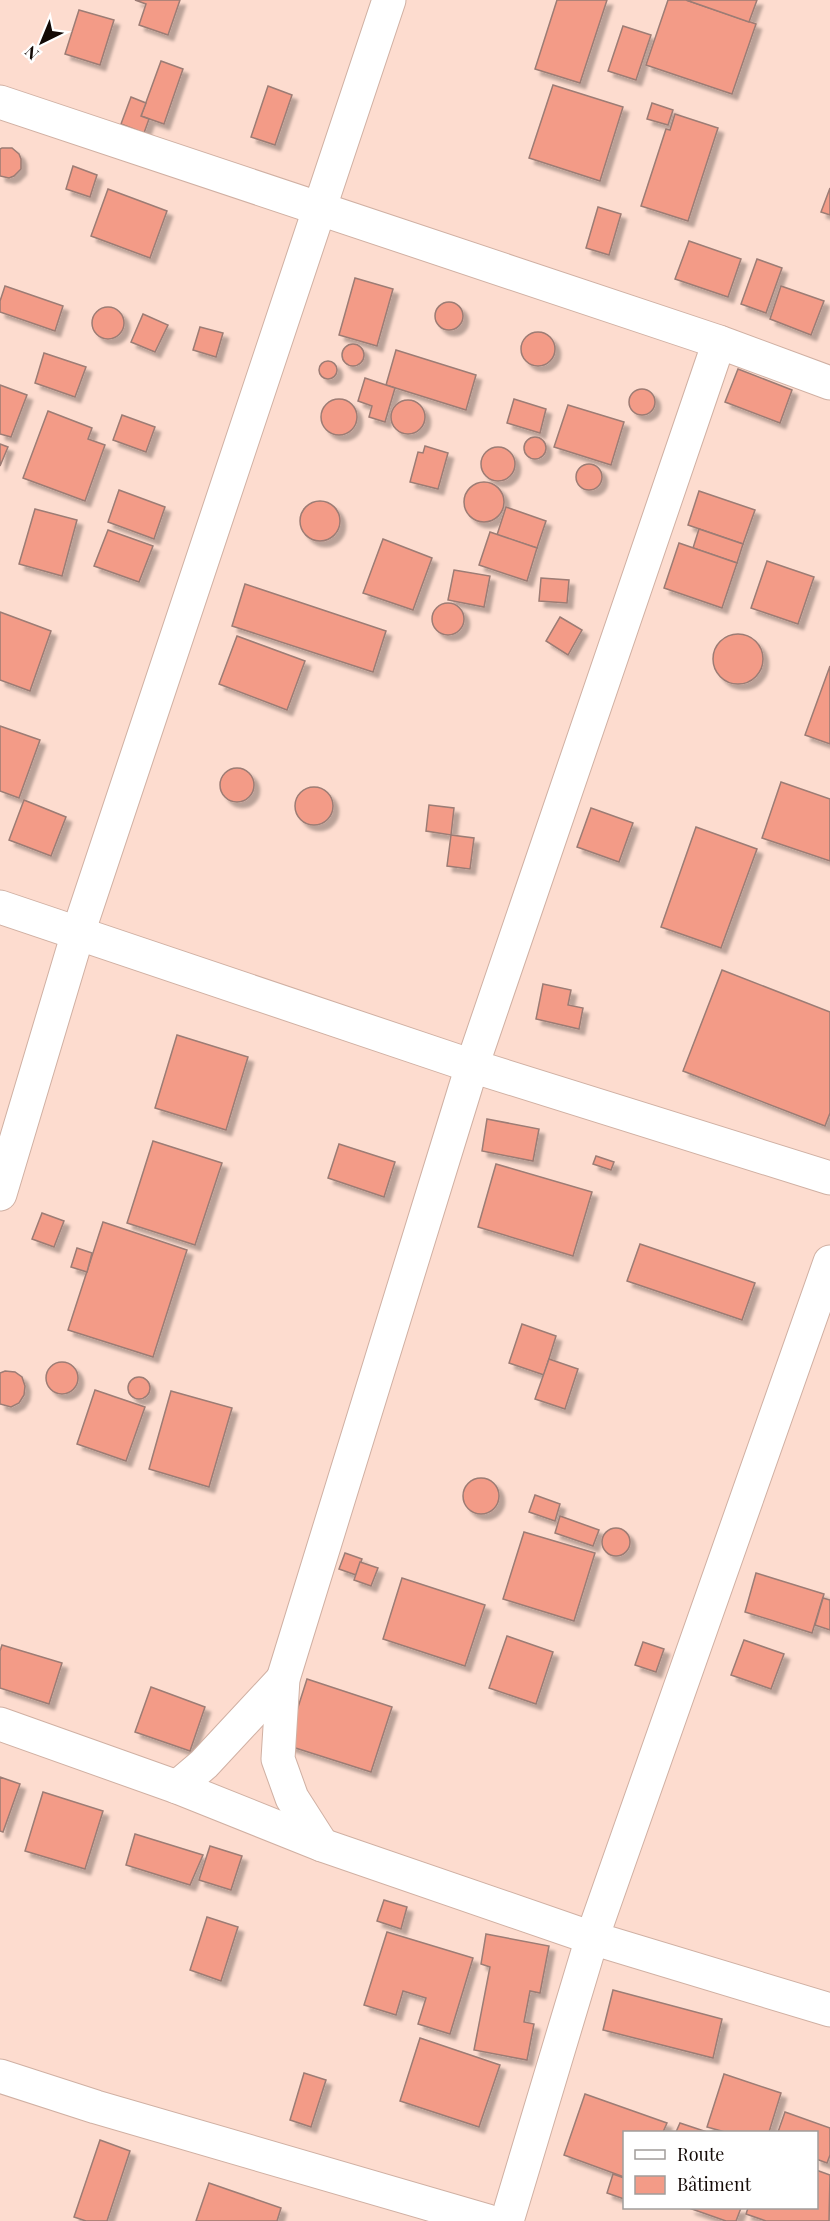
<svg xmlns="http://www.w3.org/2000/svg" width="830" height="2221" viewBox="0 0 830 2221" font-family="'Playfair Display',serif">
  <defs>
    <filter id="shadow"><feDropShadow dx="5.5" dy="5.5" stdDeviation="1.5" flood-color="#0004"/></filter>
  </defs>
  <rect width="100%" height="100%" fill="#fddccf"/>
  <g fill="#f39b87" stroke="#9c7c74" stroke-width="1.5" filter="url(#shadow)">
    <path d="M135 0H180L168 35 139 25 146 4Z"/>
    <path d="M557 0H607L580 83 535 69Z"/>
    <path d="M668 0H686L756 24 732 94 646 65Z"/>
    <path d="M686 0H757L749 22Z"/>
    <path d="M79 10 114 20 100 65 65 54Z"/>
    <path d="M623 26 651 35 636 80 608 71Z"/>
    <path d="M161 61 183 69 164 124 141 116Z"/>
    <path d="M553 85 623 107 600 181 529 158Z"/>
    <path d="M268 86 292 95 275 145 251 137Z"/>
    <path d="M131 97 146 103 141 116 149 119 144 133 121 124Z"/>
    <path d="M652 103 673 110 668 125 647 119Z"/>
    <path d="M675 114 718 128 688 221 641 206 666 129 670 130Z"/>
    <path d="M2 148H12L19 154 21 159V169L14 176 9 178 0 176V149Z"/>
    <path d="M73 166 97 175 90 197 66 189Z"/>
    <path d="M830 188V215L821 212Z"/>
    <path d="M108 189 167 211 150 258 91 236Z"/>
    <path d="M598 207 621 214 609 255 586 248Z"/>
    <path d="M689 241 741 259 728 297 675 279Z"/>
    <path d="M757 259 782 268 766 313 741 304Z"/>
    <path d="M355 278 393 289 377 346 339 335Z"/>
    <path d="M5 286 63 306 55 331 0 312V301Z"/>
    <path d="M781 286 824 301 811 335 770 319Z"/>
    <circle cx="449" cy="316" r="14"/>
    <circle cx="108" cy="323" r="16"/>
    <path d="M143 314 168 325 155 352 131 342Z"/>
    <path d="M200 327 223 333 216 357 193 350Z"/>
    <circle cx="538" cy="349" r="17"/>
    <circle cx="353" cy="355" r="11"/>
    <path d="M396 350 476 375 466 410 386 385Z"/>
    <path d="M44 353 86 367 75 397 35 383Z"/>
    <circle cx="328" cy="370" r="9"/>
    <path d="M738 369 792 390 780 423 725 402Z"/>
    <path d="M365 378 395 388 385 422 369 417 372 406 358 401Z"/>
    <path d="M0 385 27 395 11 437 0 434Z"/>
    <circle cx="642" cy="402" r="13"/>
    <path d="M514 399 546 409 540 433 507 423Z"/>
    <circle cx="339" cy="417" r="18"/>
    <circle cx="408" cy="417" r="17"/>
    <path d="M568 405 624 422 611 465 554 447Z"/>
    <path d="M48 411 92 428 88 439 105 445 85 501 23 478Z"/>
    <path d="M122 415 155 427 146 452 113 440Z"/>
    <circle cx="535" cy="448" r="11"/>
    <path d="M0 444 8 447 0 466Z"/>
    <path d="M425 446 448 453 438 489 410 482 418 452 423 453Z"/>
    <circle cx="498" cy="464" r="17"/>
    <circle cx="589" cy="477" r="13"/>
    <circle cx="484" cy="502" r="20"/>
    <path d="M119 490 165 507 154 539 108 522Z"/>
    <path d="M699 491 755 510 743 544 688 525Z"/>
    <circle cx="320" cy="521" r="20"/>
    <path d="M506 507 546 521 537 548 497 535Z"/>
    <path d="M35 509 77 520 62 576 19 564Z"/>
    <path d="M699 529 743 544 737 563 693 548Z"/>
    <path d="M108 530 153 546 139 582 94 566Z"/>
    <path d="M490 532 537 548 527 581 479 565Z"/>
    <path d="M383 539 432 558 413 610 363 593Z"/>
    <path d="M679 543 737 563 722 608 664 588Z"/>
    <path d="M767 561 814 577 798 624 751 608Z"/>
    <path d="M454 570 490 576 484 607 448 600Z"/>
    <path d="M541 578 569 580 567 603 539 601Z"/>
    <path d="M245 584 386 631 373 672 232 626Z"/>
    <circle cx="448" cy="619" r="16"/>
    <path d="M0 612 51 631 30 691 0 680Z"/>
    <path d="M560 617 582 630 568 655 546 641Z"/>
    <circle cx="738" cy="659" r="25"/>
    <path d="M237 636 305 661 287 710 219 684Z"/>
    <path d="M830 666V744L805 735Z"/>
    <path d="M0 726 40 740 19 798 0 791Z"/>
    <circle cx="237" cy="785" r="17"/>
    <path d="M781 782 830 799V861L762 838Z"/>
    <circle cx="314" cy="806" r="19"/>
    <path d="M24 800 66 817 51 856 9 840Z"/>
    <path d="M429 805 454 808 451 835 426 831Z"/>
    <path d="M591 808 633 823 619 862 577 847Z"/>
    <path d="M696 827 757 849 721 948 661 927Z"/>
    <path d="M451 835 474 838 470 869 447 866Z"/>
    <path d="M722 970 830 1012V1113L825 1126 683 1071Z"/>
    <path d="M543 984 571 990 568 1005 583 1008 579 1029 536 1019Z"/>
    <path d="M177 1035 248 1057 226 1130 155 1108Z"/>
    <path d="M487 1119 539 1129 533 1161 482 1151Z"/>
    <path d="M153 1141 222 1163 195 1245 127 1223Z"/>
    <path d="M339 1144 395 1162 384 1197 328 1178Z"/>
    <path d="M596 1156 614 1162 611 1170 593 1164Z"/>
    <path d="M496 1164 592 1192 573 1256 478 1227Z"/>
    <path d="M42 1213 64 1221 54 1247 32 1239Z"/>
    <path d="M103 1222 187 1250 153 1357 68 1330Z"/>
    <path d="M640 1244 755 1283 742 1320 627 1281Z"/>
    <path d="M77 1248 92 1253 87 1272 71 1267Z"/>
    <path d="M522 1324 556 1336 544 1375 509 1363Z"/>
    <path d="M549 1359 578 1369 565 1409 535 1399Z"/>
    <circle cx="62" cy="1378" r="16"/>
    <path d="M5 1371 15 1372 22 1377 25 1386 24 1395 19 1403 11 1407 0 1404V1373Z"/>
    <circle cx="139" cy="1388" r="11"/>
    <path d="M95 1390 145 1407 126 1461 77 1444Z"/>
    <path d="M171 1391 232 1408 209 1487 149 1469Z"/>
    <circle cx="481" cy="1496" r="18"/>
    <path d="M535 1495 560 1504 555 1521 529 1512Z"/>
    <path d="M560 1516 599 1530 593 1546 555 1533Z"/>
    <circle cx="616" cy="1542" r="14"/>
    <path d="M524 1532 595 1553 574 1621 503 1599Z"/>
    <path d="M345 1553 362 1559 356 1575 339 1569Z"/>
    <path d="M360 1562 378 1568 371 1586 354 1580Z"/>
    <path d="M756 1573 824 1594 812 1633 745 1612Z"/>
    <path d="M402 1578 485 1605 465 1666 383 1639Z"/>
    <path d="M823 1598 830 1600V1630L815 1625Z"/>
    <path d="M507 1636 553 1652 536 1704 489 1688Z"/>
    <path d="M744 1640 784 1654 771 1689 731 1675Z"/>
    <path d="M643 1642 664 1649 656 1672 635 1665Z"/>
    <path d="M2 1645 62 1663 49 1704 0 1688V1651Z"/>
    <path d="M307 1679 392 1707 371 1772 286 1745Z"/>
    <path d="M151 1687 205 1707 190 1751 135 1732Z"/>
    <path d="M0 1777 20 1784 3 1832 0 1831Z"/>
    <path d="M43 1792 103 1811 85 1869 25 1851Z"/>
    <path d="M135 1834 203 1855 190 1885 126 1865Z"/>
    <path d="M210 1846 242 1856 231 1890 199 1880Z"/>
    <path d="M384 1900 407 1907 401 1929 377 1921Z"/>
    <path d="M207 1917 238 1927 221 1981 190 1970Z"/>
    <path d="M387 1932 473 1958 450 2034 418 2024 426 1998 403 1991 396 2015 364 2005Z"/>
    <path d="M486 1934 549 1946 540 1993 530 1991 524 2022 534 2024 527 2060 474 2050 490 1967 481 1964Z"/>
    <path d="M613 1990 722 2019 713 2058 603 2030Z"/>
    <path d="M420 2038 500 2065 479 2127 400 2101Z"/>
    <path d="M304 2073 326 2080 311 2127 290 2120Z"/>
    <path d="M724 2074 781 2093 769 2132H725L707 2127Z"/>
    <path d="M585 2094 667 2123 663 2132H624V2177L564 2155Z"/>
    <path d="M785 2112 830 2128V2155L827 2163 816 2159V2132H778Z"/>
    <path d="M680 2123 707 2132H676Z"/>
    <path d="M100 2140 130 2151 107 2221H86L74 2217Z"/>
    <path d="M816 2170 830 2175 829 2221H766L746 2214 748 2208H816Z"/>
    <path d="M613 2174 624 2178V2199L607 2193Z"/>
    <path d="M209 2183 281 2208 277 2221H196Z"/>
    <path d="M689 2208H741L736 2221H726Z"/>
  </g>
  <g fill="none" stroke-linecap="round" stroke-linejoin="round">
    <g stroke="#d0b0a3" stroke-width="35">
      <g id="minor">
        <path d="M0 102 719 342 830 383"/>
        <path d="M0 907 472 1066 830 1178"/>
        <path d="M0 1194 78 933 389 0"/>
        <path d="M0 1724 177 1787 322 1845 592 1938 830 2010"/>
        <path d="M177 1787 204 1764 283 1679"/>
        <path d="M322 1845 292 1798 278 1759 283 1679 472 1066 719 342"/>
        <path d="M0 2076 96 2107 488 2221"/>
        <path d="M507 2221 592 1938 830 1262"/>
      </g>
    </g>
    <use href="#minor" stroke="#fff" stroke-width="33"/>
  </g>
  <rect x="623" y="2131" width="195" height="78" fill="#ffffff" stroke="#a19d9b" stroke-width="1.5"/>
  <rect x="635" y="2150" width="30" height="9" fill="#ffffff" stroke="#a19d9b" stroke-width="1.5"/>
  <text x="677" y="2161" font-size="18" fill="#130905">Route</text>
  <rect x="635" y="2176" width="30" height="18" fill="#f39b87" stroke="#a19d9b" stroke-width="1.5"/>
  <text x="677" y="2191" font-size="18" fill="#130905">Bâtiment</text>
  <g transform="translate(42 42) rotate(223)" stroke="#ffffff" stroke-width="4.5" paint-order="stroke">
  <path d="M0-4.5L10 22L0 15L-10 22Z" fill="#130905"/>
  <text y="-9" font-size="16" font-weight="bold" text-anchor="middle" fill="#130905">N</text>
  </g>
</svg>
